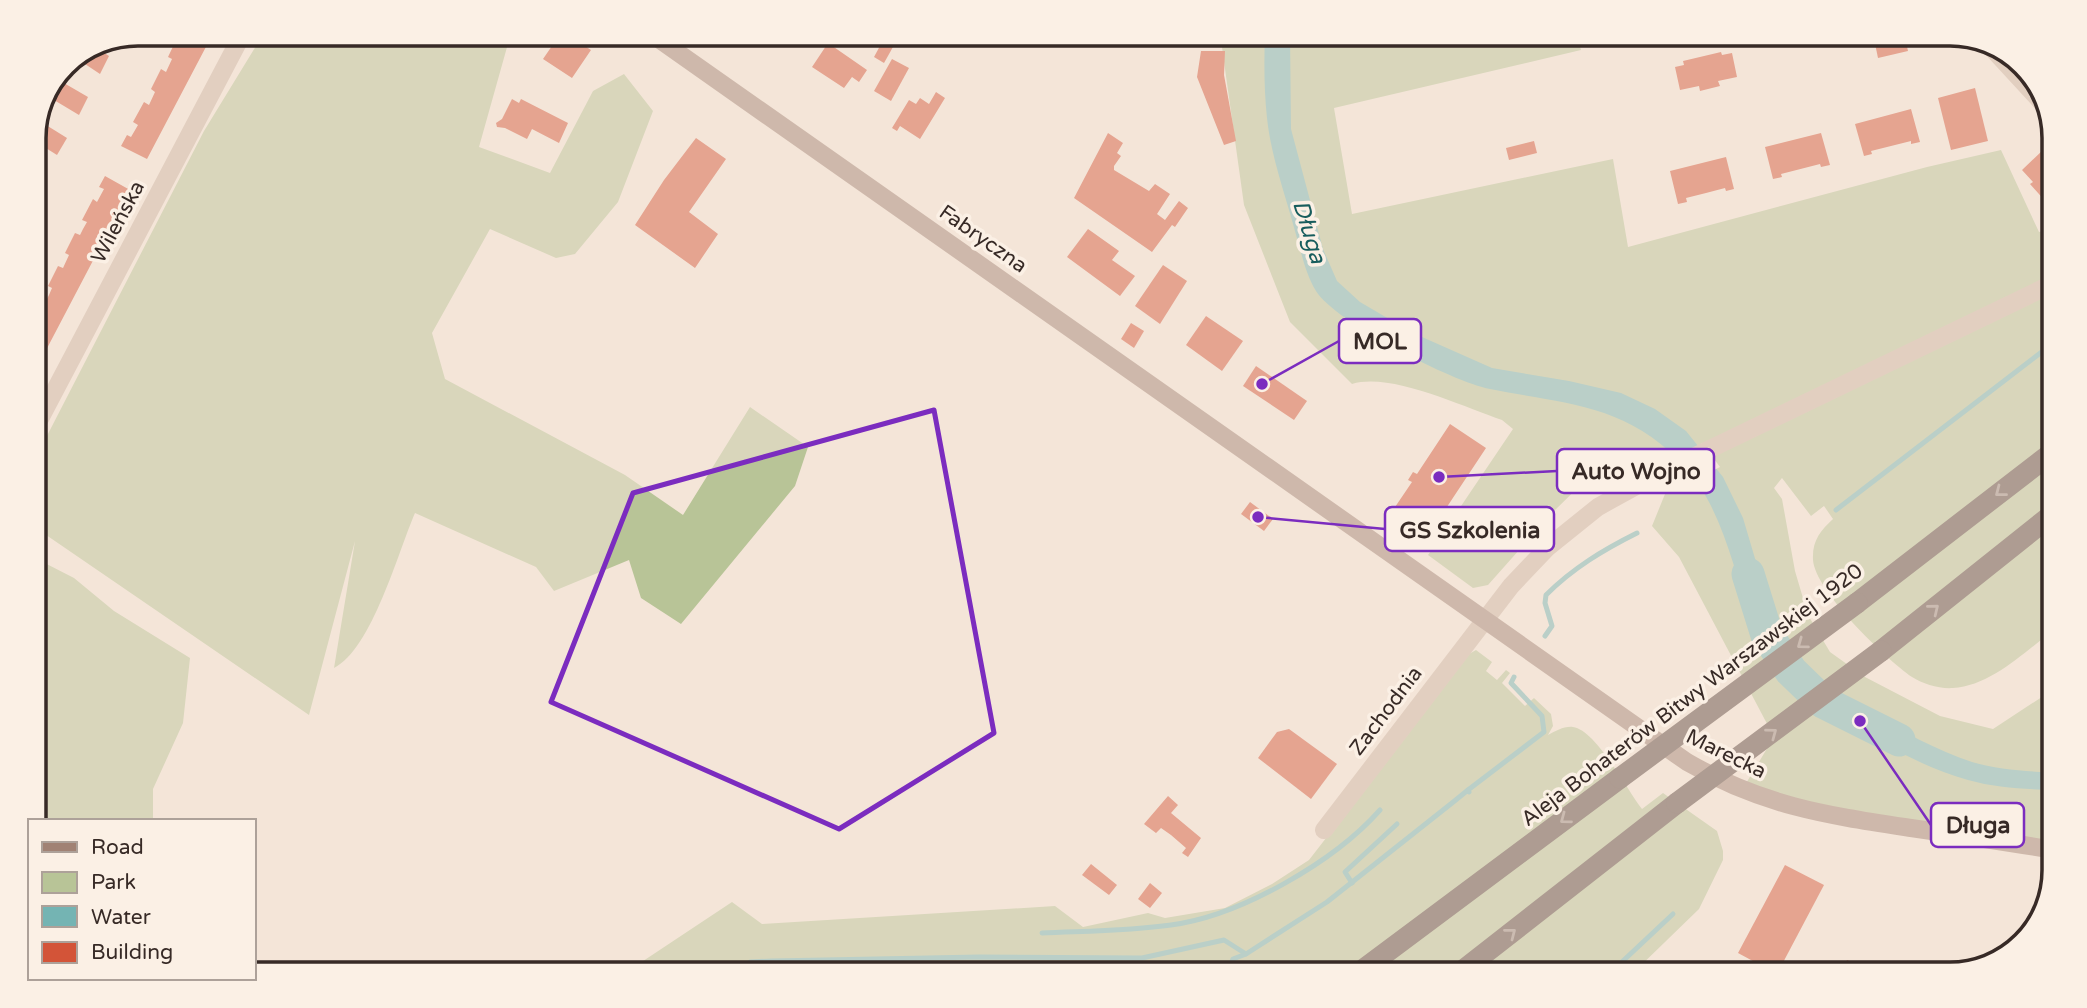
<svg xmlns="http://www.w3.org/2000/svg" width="2087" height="1008" viewBox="0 0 2087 1008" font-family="'Varela Round',sans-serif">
  <rect width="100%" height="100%" fill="#f4e5d8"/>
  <g fill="#b8c497">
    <path d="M264 33H511L479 147 550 173 593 91 624 74 653 111 618 202 575 254 556 258 490 229 432 333 445 379 625 475 683 515 750 407 808 447 795 486 681 624 641 598 629 560 554 591 536 567 415 513C398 552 372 649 334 668L355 541 309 715 33 526V463L204 131Z"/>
    <path d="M1220 33H1576L1581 50 1334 108 1352 214 1613 159 1628 247 1927 167 2001 150 2039 232 2054 228V630C2024 652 1991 686 1953 688 1939 689 1923 684 1912 677 1886 659 1815 591 1813 560 1812 541 1820 531 1833 519L1824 506 1811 516 1782 478 1774 488 1782 499 1795 571 1808 615 1830 652 1865 677 1940 716 1993 729 2054 689V850L1742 790 1774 737 1679 557 1652 526 1665 494 1652 468 1591 453 1601 465 1551 514 1488 585 1473 588 1428 555 1513 429 1502 420C1463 407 1391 372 1352 384L1290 322 1244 205Z"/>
    <path d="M33 557 74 578 114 611 190 658 183 723 153 789V821H34Z"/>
    <path d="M1476 650 1492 662 1486 671 1497 680 1506 670 1510 673 1502 683 1525 706 1534 698 1551 714 1553 726 1548 735C1556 731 1564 726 1573 727 1596 730 1627 790 1642 809L1663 793 1717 831 1723 851V860L1699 909 1631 975H622L732 902 762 924 1055 906 1083 927 1148 913 1165 918 1225 908 1272 884 1309 860 1469 654Z"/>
  </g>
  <g fill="#74b4b3">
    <path d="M1265 33H1290L1291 129 1323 249 1337 281 1360 302 1413 333 1492 368 1569 381 1621 393 1655 409 1686 431 1723 477 1743 518 1759 572 1774 605 1752 623C1733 568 1721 502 1679 460 1621 403 1564 404 1490 389 1453 382 1335 322 1316 291 1305 273 1301 251 1295 231 1285 194 1271 156 1267 118 1264 90 1264 61 1265 33Z"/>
    <path d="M1799 668 1810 678 1793 691 1782 681Z"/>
    <path d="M1867 713C1901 730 1936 750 1972 762 1998 770 2027 771 2054 773V790C2025 789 1996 788 1968 780 1927 769 1888 746 1850 726Z"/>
  </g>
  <path fill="#f4e5d8" d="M1702 443 1720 467 1692 481 1678 464Z"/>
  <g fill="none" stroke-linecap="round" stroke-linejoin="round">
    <g stroke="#74b4b3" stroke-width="5">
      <path d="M2045 354 2043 351 2054 343"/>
      <path d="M1836 510 2043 351"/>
      <path d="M1545 636 1552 626 1545 603 1546 595C1573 568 1603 550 1637 533"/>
      <path d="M2046 779V758"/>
      <path d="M1468 790 1544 732 1542 716 1511 683 1514 677"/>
      <path d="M1352 883 1345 872 1397 824"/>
      <path d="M1042 933C1085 931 1129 931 1171 925 1240 916 1334 862 1380 810"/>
      <path d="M730 975 750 962 772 961 979 957 1142 958 1224 940 1246 954 1327 902 1452 803 1468 790 1469 792"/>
      <path d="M1227 975 1233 959 1246 954"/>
      <path d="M1608 975 1673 914"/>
    </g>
    <path stroke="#74b4b3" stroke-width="33" d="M1748 574 1767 635 1791 671 1823 702 1899 740"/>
  </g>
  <g fill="#d35438">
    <path d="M186 33 208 43 147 159 121 146 127 135 131 137 138 125 133 122 144 102 149 105 155 92 151 89 161 69 166 72 172 59 168 57 178 36 183 39Z"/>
    <path d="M887 33 898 38 884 63 874 57Z"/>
    <path d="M951 33H977L970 45Z"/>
    <path d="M1901 33H1904L1908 51 1878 58 1873 34Z"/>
    <path d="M568 35 591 50 572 78 543 59 554 43 560 47Z"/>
    <path d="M828 43 867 70 859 82 852 77 844 88 812 67Z"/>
    <path d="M98 49 109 56 100 74 76 58Z"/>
    <path d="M1201 51H1225L1224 75 1236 141 1224 145 1197 77Z"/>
    <path d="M1721 52 1722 55 1732 53 1737 77 1718 81 1720 86 1700 91 1699 86 1680 90 1675 67 1684 65 1683 61Z"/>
    <path d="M892 59 909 68 891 101 874 91Z"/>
    <path d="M57 79 88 97 79 115 49 97Z"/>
    <path d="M1975 88 1988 141 1951 150 1938 98Z"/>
    <path d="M936 92 945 98 920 139 900 126 897 131 892 128 909 100 916 104 920 98 929 104Z"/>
    <path d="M512 99 519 103 521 99 568 123 559 143 532 129 527 139 505 128 497 127 496 123 502 119Z"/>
    <path d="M1911 109 1920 142 1911 144V141L1871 151 1872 154 1864 156 1855 124Z"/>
    <path d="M38 120 67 138 57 155 33 140V131Z"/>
    <path d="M1108 133 1123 143 1117 153 1121 156 1114 166V170L1149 191 1155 184 1170 194 1157 214 1165 220 1179 201 1188 208 1175 227 1172 225 1152 252 1074 198Z"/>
    <path d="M1821 133 1830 165 1821 167 1820 164 1781 174 1782 177 1773 179 1765 147Z"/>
    <path d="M696 138 726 159 689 212 718 234 695 268 635 225 664 180Z"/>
    <path d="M1534 141 1537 153 1509 160 1506 148Z"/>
    <path d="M2043 150 2054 162V204L2050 200 2047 203 2030 184 2033 182 2022 170Z"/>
    <path d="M1726 157 1734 189 1726 191 1725 188 1706 193 1686 198 1687 202 1678 204 1670 171Z"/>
    <path d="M33 175 44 181 33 201Z"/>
    <path d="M105 176 130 190 33 375V313L41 298 46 301 49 295 52 288 48 286 58 266 63 268 69 255 65 253 75 233 80 235 83 229 87 222 82 220 93 199 97 202 104 189 99 187Z"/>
    <path d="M1088 229 1119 251 1112 260 1135 276 1120 296 1067 257Z"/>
    <path d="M1163 265 1187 281 1160 324 1135 306Z"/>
    <path d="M1206 316 1243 341 1222 371 1186 345Z"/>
    <path d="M1131 323 1144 331 1134 348 1121 339Z"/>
    <path d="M1256 366 1307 401 1294 420 1243 386Z"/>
    <path d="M1450 424 1486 448 1429 534 1393 510 1412 482 1408 480 1413 472 1417 474Z"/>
    <path d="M1250 502 1273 519 1264 531 1241 514Z"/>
    <path d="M1289 729 1337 764 1311 799 1258 758 1277 732Z"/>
    <path d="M1168 796 1178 805 1171 813 1201 838 1188 857 1182 853 1186 848 1171 835 1161 828 1156 833 1144 824Z"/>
    <path d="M1091 864 1117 885 1109 895 1082 875Z"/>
    <path d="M1785 865 1824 885 1777 974 1738 953Z"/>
    <path d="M1150 883 1162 893 1150 908 1138 899Z"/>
    <path d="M1847 960 1868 970 1865 975H1840Z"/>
  </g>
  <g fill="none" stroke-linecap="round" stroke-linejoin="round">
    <g stroke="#cdb4a3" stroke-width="18">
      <path d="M1986 42 2045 106"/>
      <path d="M33 432 243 33"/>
      <path d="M1324 830 1511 586 1547 548 1598 507 1656 475 2054 283"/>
    </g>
    <path stroke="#a18274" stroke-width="18" d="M650 33 1687 762C1763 806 1826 815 1911 828 1959 835 2006 842 2054 850"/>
    <g stroke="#59433c" stroke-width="21">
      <path d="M1857 603 2054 451"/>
      <path d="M1881 651 2054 513"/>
      <path d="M1356 975 1620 778"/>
      <path d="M1457 975 1677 803"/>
    </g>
    <g stroke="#59433c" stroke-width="21">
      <path d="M1620 778 1857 603"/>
      <path d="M1677 803 1881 651"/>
    </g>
  </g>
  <defs><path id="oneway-chevron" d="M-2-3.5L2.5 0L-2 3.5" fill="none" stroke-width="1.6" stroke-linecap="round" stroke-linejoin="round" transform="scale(1.75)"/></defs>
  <g stroke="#9a8880">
    <use href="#oneway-chevron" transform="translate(2000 492) rotate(142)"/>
    <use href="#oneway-chevron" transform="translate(1934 609) rotate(-39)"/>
    <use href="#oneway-chevron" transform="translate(1802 644) rotate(144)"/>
    <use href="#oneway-chevron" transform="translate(1772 733) rotate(-37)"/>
    <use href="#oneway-chevron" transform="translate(1565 819) rotate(143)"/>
    <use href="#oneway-chevron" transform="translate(1511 933) rotate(-38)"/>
  </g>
  <path d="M0 0H2087V1008H0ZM934 410 994 733 839 829 551 702 633 493Z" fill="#f4e5d8" fill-opacity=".55" fill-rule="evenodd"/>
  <path fill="none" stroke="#7b2cbf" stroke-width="5" stroke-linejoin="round" d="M934 410 994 733 839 829 551 702 633 493Z"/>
  <g text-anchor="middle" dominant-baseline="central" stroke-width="7" stroke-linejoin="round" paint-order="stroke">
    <g font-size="21" fill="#372a26" stroke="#fbf0e5">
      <text transform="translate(118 222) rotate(-62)">Wileńska</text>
      <text transform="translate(983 239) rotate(35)">Fabryczna</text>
      <text transform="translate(1692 695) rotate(-37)">Aleja Bohaterów Bitwy Warszawskiej 1920</text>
      <text transform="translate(1386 711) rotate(-53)">Zachodnia</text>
      <text transform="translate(1726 754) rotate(26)">Marecka</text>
    </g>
    <g font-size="23" font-style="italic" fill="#175d5d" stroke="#fbf0e5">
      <text transform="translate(1309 232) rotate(73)">Długa</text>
    </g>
  </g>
  <path d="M0 0H2087V1008H0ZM138 46H1950A92 92 0 0 1 2042 138V870A92 92 0 0 1 1950 962H138A92 92 0 0 1 46 870V138A92 92 0 0 1 138 46Z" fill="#fbf0e5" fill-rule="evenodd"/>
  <path fill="none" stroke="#372a26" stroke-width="3.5" d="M138 46H1950A92 92 0 0 1 2042 138V870A92 92 0 0 1 1950 962H138A92 92 0 0 1 46 870V138A92 92 0 0 1 138 46Z"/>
  <path fill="none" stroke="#7b2cbf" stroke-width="2.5" d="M1262 384L1339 341M1439 477L1557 471M1258 517L1385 529M1860 721L1931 825"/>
  <g fill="#7b2cbf" stroke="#fbf0e5" stroke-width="2.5">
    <circle cx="1262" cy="384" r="7"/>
    <circle cx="1439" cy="477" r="7"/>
    <circle cx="1258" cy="517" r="7"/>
    <circle cx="1860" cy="721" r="7"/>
  </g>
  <g fill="#fbf0e5" stroke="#7b2cbf" stroke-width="2.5">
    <rect x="1339" y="319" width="82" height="44" rx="7"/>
    <rect x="1557" y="449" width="157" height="44" rx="7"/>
    <rect x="1385" y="507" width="169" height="44" rx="7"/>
    <rect x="1931" y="803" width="93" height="44" rx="7"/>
  </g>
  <g font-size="23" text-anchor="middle" font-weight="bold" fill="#372a26">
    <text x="1380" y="349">MOL</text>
    <text x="1636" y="479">Auto Wojno</text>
    <text x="1470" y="538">GS Szkolenia</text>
    <text x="1978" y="833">Długa</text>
  </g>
  <rect x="28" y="819" width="228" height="161" fill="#fbf0e5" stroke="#ada199" stroke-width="2"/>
  <rect x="42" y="842" width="35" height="10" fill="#a18274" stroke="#ada199" stroke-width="2"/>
  <text x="91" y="854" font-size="21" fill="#372a26">Road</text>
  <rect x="42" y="872" width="35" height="21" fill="#b8c497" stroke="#ada199" stroke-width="2"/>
  <text x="91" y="889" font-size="21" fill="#372a26">Park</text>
  <rect x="42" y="906" width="35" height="21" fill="#74b4b3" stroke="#ada199" stroke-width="2"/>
  <text x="91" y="924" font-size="21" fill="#372a26">Water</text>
  <rect x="42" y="942" width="35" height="21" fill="#d35438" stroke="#ada199" stroke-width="2"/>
  <text x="91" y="959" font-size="21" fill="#372a26">Building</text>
</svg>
